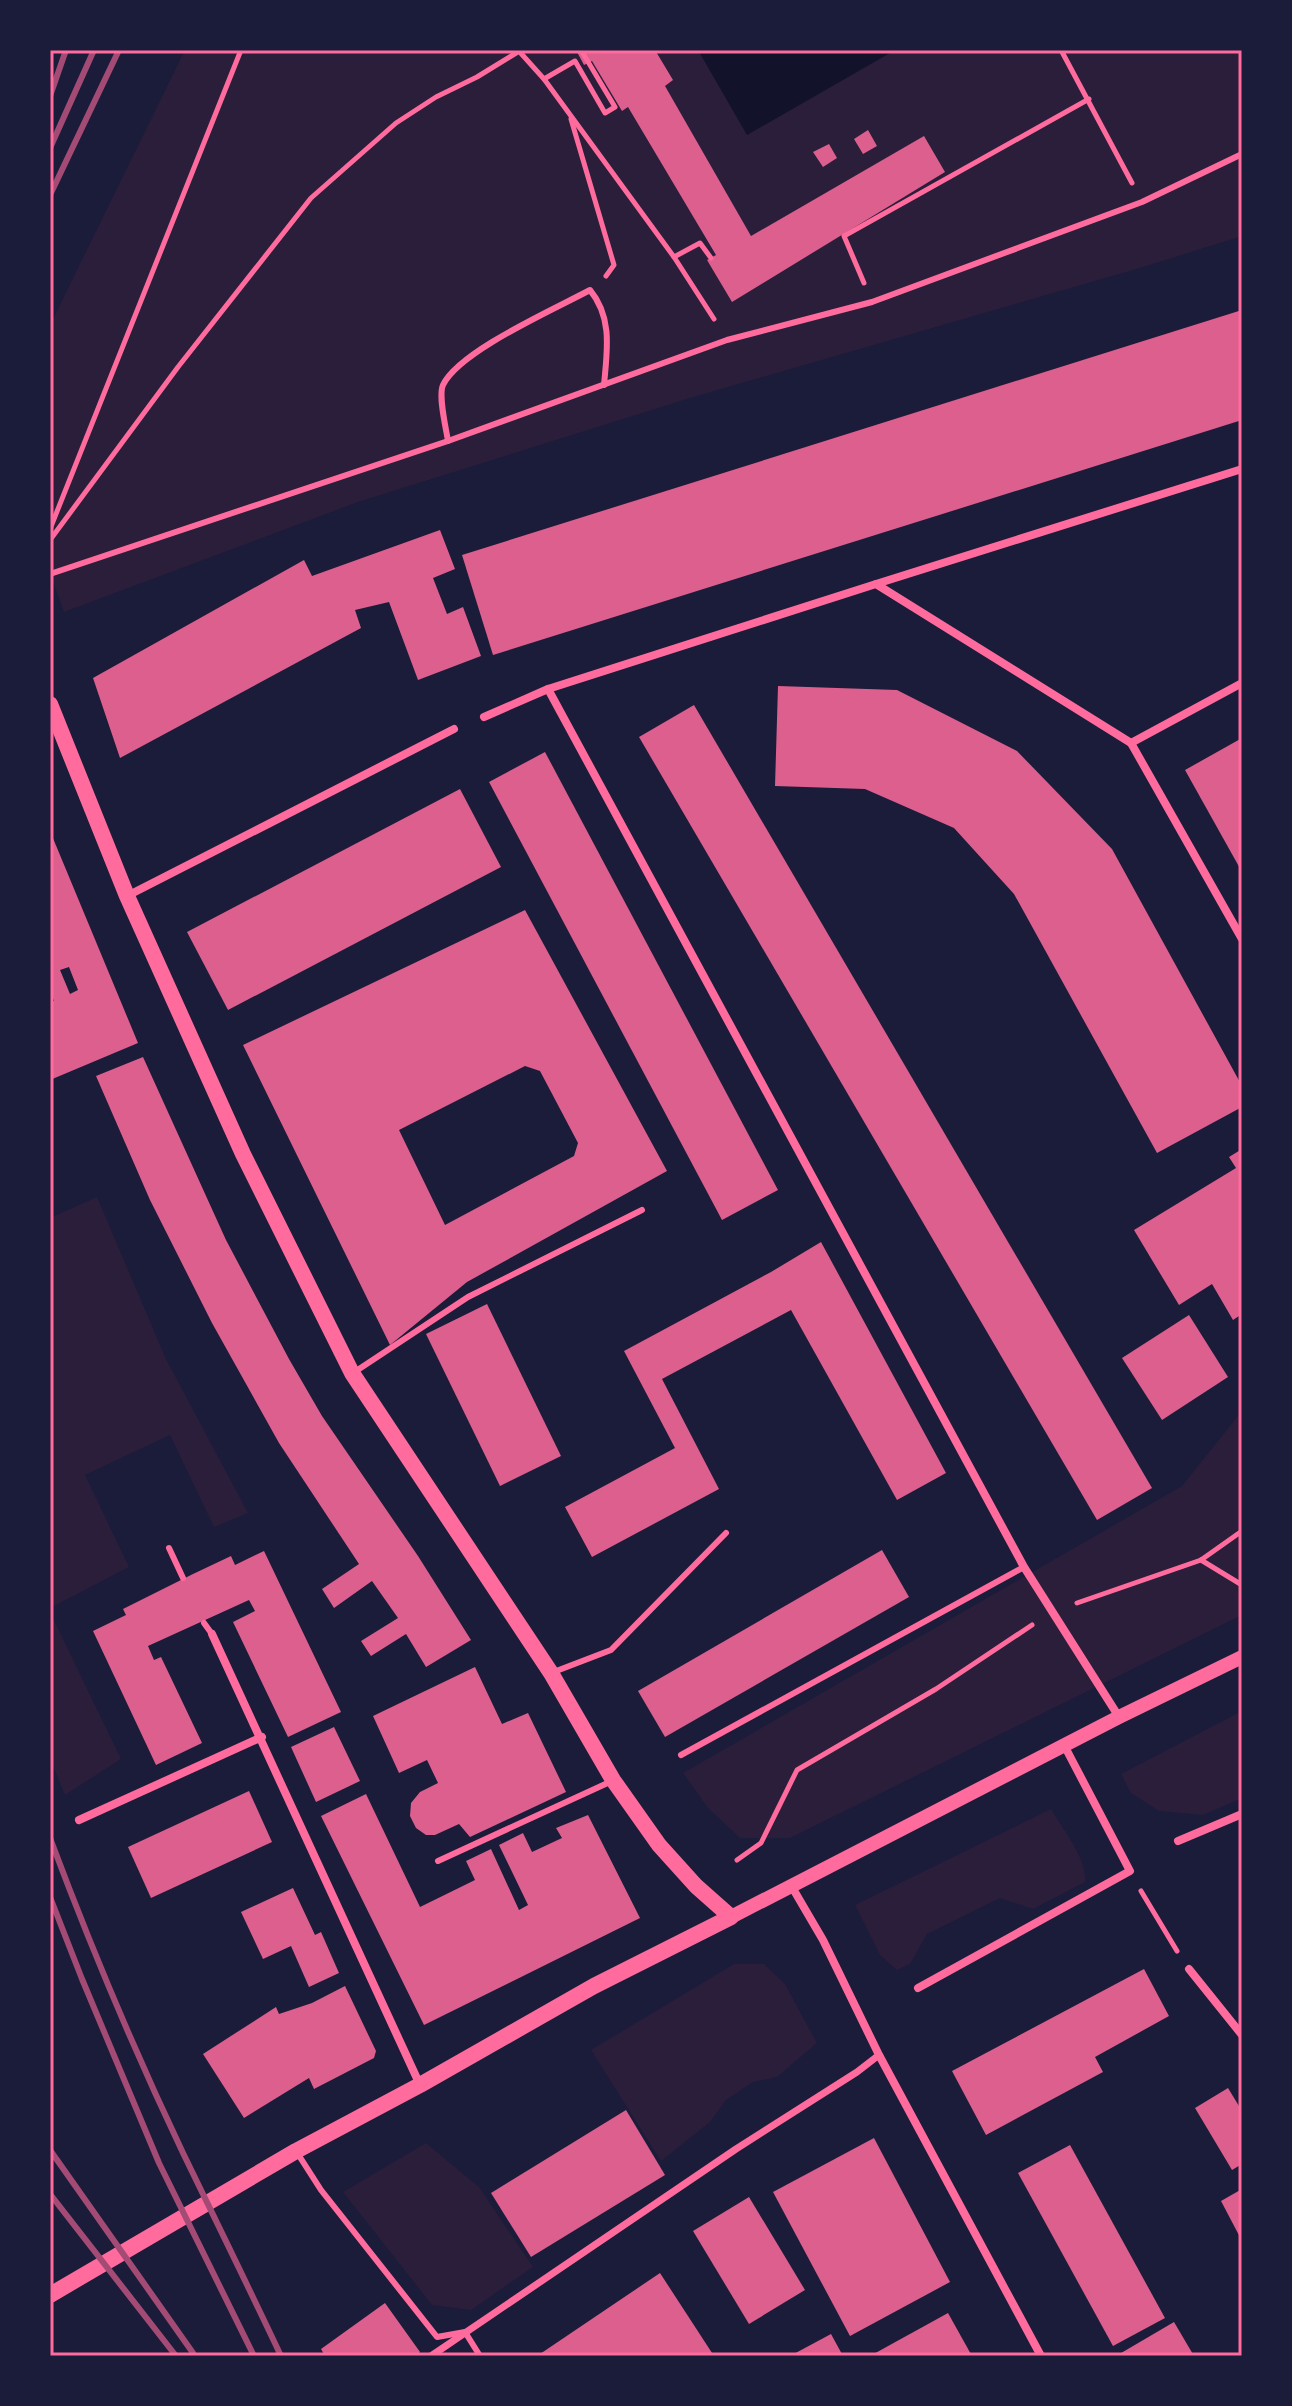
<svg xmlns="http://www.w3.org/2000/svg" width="1292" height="2406" viewBox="0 0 1292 2406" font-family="Signika,sans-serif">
  <rect width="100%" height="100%" fill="#1b1b3a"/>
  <g fill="#2a1e3b">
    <path d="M185 50H1242V236L1140 268 690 398 358 502 64 612 50 573V325Z"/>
    <path d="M97 1197 166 1359 248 1513 214 1527 170 1435 85 1475 129 1567 50 1608V1218Z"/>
    <path d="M1242 1411V1615L790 1838H740L708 1808 683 1773 1182 1486Z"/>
    <path d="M50 1612 121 1759 65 1795 50 1759Z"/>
    <path d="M1242 1711V1798L1203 1815 1159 1811 1131 1793 1121 1774Z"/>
    <path d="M1051 1809C1062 1828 1088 1860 1085 1882L1033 1909 1000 1898 927 1934 910 1964 897 1970 880 1955 855 1905Z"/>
    <path d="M734 1964H764L785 1984 817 2043 777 2077 753 2082 726 2100 710 2122 661 2161 591 2050Z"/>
    <path d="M426 2143 479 2187 533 2267 471 2310 432 2305 343 2192Z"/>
  </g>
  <path fill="#12122b" d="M698 50H888L890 53 747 135Z"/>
  <g fill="#dd5f8e" fill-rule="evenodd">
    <path d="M576 50H655L673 80 665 86 751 236 924 136 945 172 732 302 707 260 716 255 628 107 622 111 592 61 584 65Z"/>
    <path d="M868 130 877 146 863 154 854 139Z"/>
    <path d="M829 144 837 158 823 167 813 152Z"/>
    <path d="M1242 310V420L493 655 462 555Z"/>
    <path d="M440 530 455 569 433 578 447 614 463 607 481 656 418 680 389 602 355 610 361 628 120 758 93 678 304 560 312 576Z"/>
    <path d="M778 686 897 690 1017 751 1112 849 1242 1086V1107L1157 1153 1014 894 954 828 865 789 775 786Z"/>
    <path d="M694 705 1152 1488 1097 1520 639 737Z"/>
    <path d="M1242 738V872L1185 770Z"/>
    <path d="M545 752 778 1190 722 1220 489 782Z"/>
    <path d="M460 789 501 867 228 1010 187 932Z"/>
    <path d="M50 831 138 1043 50 1080V1002L54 1001 50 990ZM69 967 78 990 70 994 60 970Z"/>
    <path d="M525 910 667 1171 467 1282 390 1345 243 1045ZM525 1066 540 1071 578 1143 574 1156 445 1225 399 1130Z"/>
    <path d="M143 1057 226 1240 289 1359 322 1416 418 1556 471 1640 426 1667 406 1634 371 1656 361 1641 398 1618 372 1581 334 1608 322 1589 359 1564 279 1443 212 1323 150 1200 96 1076Z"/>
    <path d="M1242 1149V1314L1233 1320 1212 1284 1179 1305 1134 1230 1236 1168 1229 1157Z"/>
    <path d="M821 1242 946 1473 897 1500 791 1310 662 1379 719 1489 592 1557 565 1507 675 1448 624 1351 771 1272Z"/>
    <path d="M487 1304 561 1456 500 1486 426 1334Z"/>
    <path d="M1189 1315 1228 1377 1162 1420 1122 1358Z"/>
    <path d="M882 1550 909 1597 665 1737 638 1691Z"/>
    <path d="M264 1551 341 1712 288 1737 233 1622 255 1611 249 1600 148 1646 154 1660 161 1657 202 1743 156 1765 93 1631 126 1615 123 1609 193 1574 231 1556 235 1565Z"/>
    <path d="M475 1667 502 1724 528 1713 566 1792 470 1837 459 1824 435 1835H426L416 1828 410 1816 411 1803 420 1792 438 1783 427 1760 399 1773 373 1716Z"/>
    <path d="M334 1727 360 1781 316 1802 291 1747Z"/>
    <path d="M249 1791 272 1842 151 1898 128 1847Z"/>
    <path d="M366 1794 420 1907 475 1880 466 1861 491 1849 519 1910 528 1905 499 1845 523 1833 532 1852 562 1838 556 1828 588 1815 640 1918 424 2025 321 1816Z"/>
    <path d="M293 1888 315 1935 321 1932 339 1973 309 1987 291 1946 263 1959 241 1912Z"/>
    <path d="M1144 1969 1169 2016 1095 2057 1103 2072 986 2135 952 2071Z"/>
    <path d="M345 1986 376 2051 374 2058 314 2089 309 2078 244 2118 203 2054 276 2007 279 2014 312 2003Z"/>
    <path d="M1228 2088 1242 2111V2164L1232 2170 1195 2108Z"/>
    <path d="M626 2110 665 2175 531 2257 491 2193Z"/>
    <path d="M874 2138 950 2282 850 2336 773 2192Z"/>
    <path d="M1070 2145 1165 2318 1113 2346 1018 2173Z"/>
    <path d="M1242 2189V2241L1221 2201Z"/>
    <path d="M749 2197 805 2290 749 2324 693 2231Z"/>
    <path d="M660 2273 714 2356H537Z"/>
    <path d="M385 2303 420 2352 416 2356H325L321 2349Z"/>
    <path d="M948 2313 972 2356H870Z"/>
    <path d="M1174 2322 1194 2356H1116Z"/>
    <path d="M831 2334 843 2356H790Z"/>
  </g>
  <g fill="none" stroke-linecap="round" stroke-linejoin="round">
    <g stroke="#ff6b9d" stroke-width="5">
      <path d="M518 50 544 79 674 257 714 319"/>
      <path d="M1061 50 1132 183"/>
      <path d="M544 79 575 61 605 113 615 107 581 50"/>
      <path d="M571 119 614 265 606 276"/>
      <path d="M674 257 700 243 711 258"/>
      <path d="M864 283 844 236 1089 99"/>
      <path d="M50 529 241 50"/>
      <path d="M50 540 178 367 311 198 396 123 436 97 477 77 521 50"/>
      <path d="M1201 1560 1242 1585"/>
      <path d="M1077 1603 1201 1560 1242 1531"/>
      <path d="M737 1860 761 1843 797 1770 936 1689 1032 1625"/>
      <path d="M1141 1891 1177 1951"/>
    </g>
    <g stroke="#ff6b9d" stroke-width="6">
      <path d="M448 441C446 428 438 396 443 385 459 351 555 309 590 290 613 318 607 351 604 385"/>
      <path d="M50 574 448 441 727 340 872 302 1142 202 1242 154"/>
      <path d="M353 1373 468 1297 642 1210"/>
      <path d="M169 1548 183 1578"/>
      <path d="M204 1623 212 1634"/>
      <path d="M551 1673 611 1650 726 1533"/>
      <path d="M681 1755 1024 1567"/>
      <path d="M438 1861 612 1781"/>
      <path d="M296 2151 321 2190 437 2337 465 2332 480 2356"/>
    </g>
    <path stroke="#ff6b9d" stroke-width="7" d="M431 2356 736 2149 857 2072 879 2055"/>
    <g stroke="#ff6b9d" stroke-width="8">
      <path d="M876 584 1242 469"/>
      <path d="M548 689 1024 1567 1119 1717"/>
      <path d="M484 717 548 689 876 584 1131 743 1242 939"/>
      <path d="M1131 743 1242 683"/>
      <path d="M127 896 454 729"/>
      <path d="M212 1634 420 2085"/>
      <path d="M79 1820 262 1737"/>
      <path d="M1178 1841 1242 1814"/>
      <path d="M792 1887 823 1940 879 2055 1041 2356"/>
      <path d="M1189 1969 1242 2035"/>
      <path d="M918 1988 1130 1871 1064 1745"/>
    </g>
    <path stroke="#ff6b9d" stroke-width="14" d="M731 1917 1119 1717 1242 1657"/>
    <path stroke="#ff6b9d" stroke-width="16" d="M50 704 127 896 243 1154 352 1373 551 1673 613 1780 659 1845 696 1886 731 1917 594 1986 420 2085 296 2151 50 2295"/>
    <g stroke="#a44b75" stroke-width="6">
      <path d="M50 96 66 50"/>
      <path d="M50 148 94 50"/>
      <path d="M50 195 119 50"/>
      <path d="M50 1838C90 1945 134 2050 183 2153 216 2221 249 2288 281 2356"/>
      <path d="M50 1897 82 1979 159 2163 254 2356"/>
      <path d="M50 2150 193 2353"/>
      <path d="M50 2194 176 2356"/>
    </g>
  </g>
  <rect width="1292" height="2406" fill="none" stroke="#1b1b3a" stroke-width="104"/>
  <rect x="52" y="52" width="1188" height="2302" fill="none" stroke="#ff6b9d" stroke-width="3"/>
</svg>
